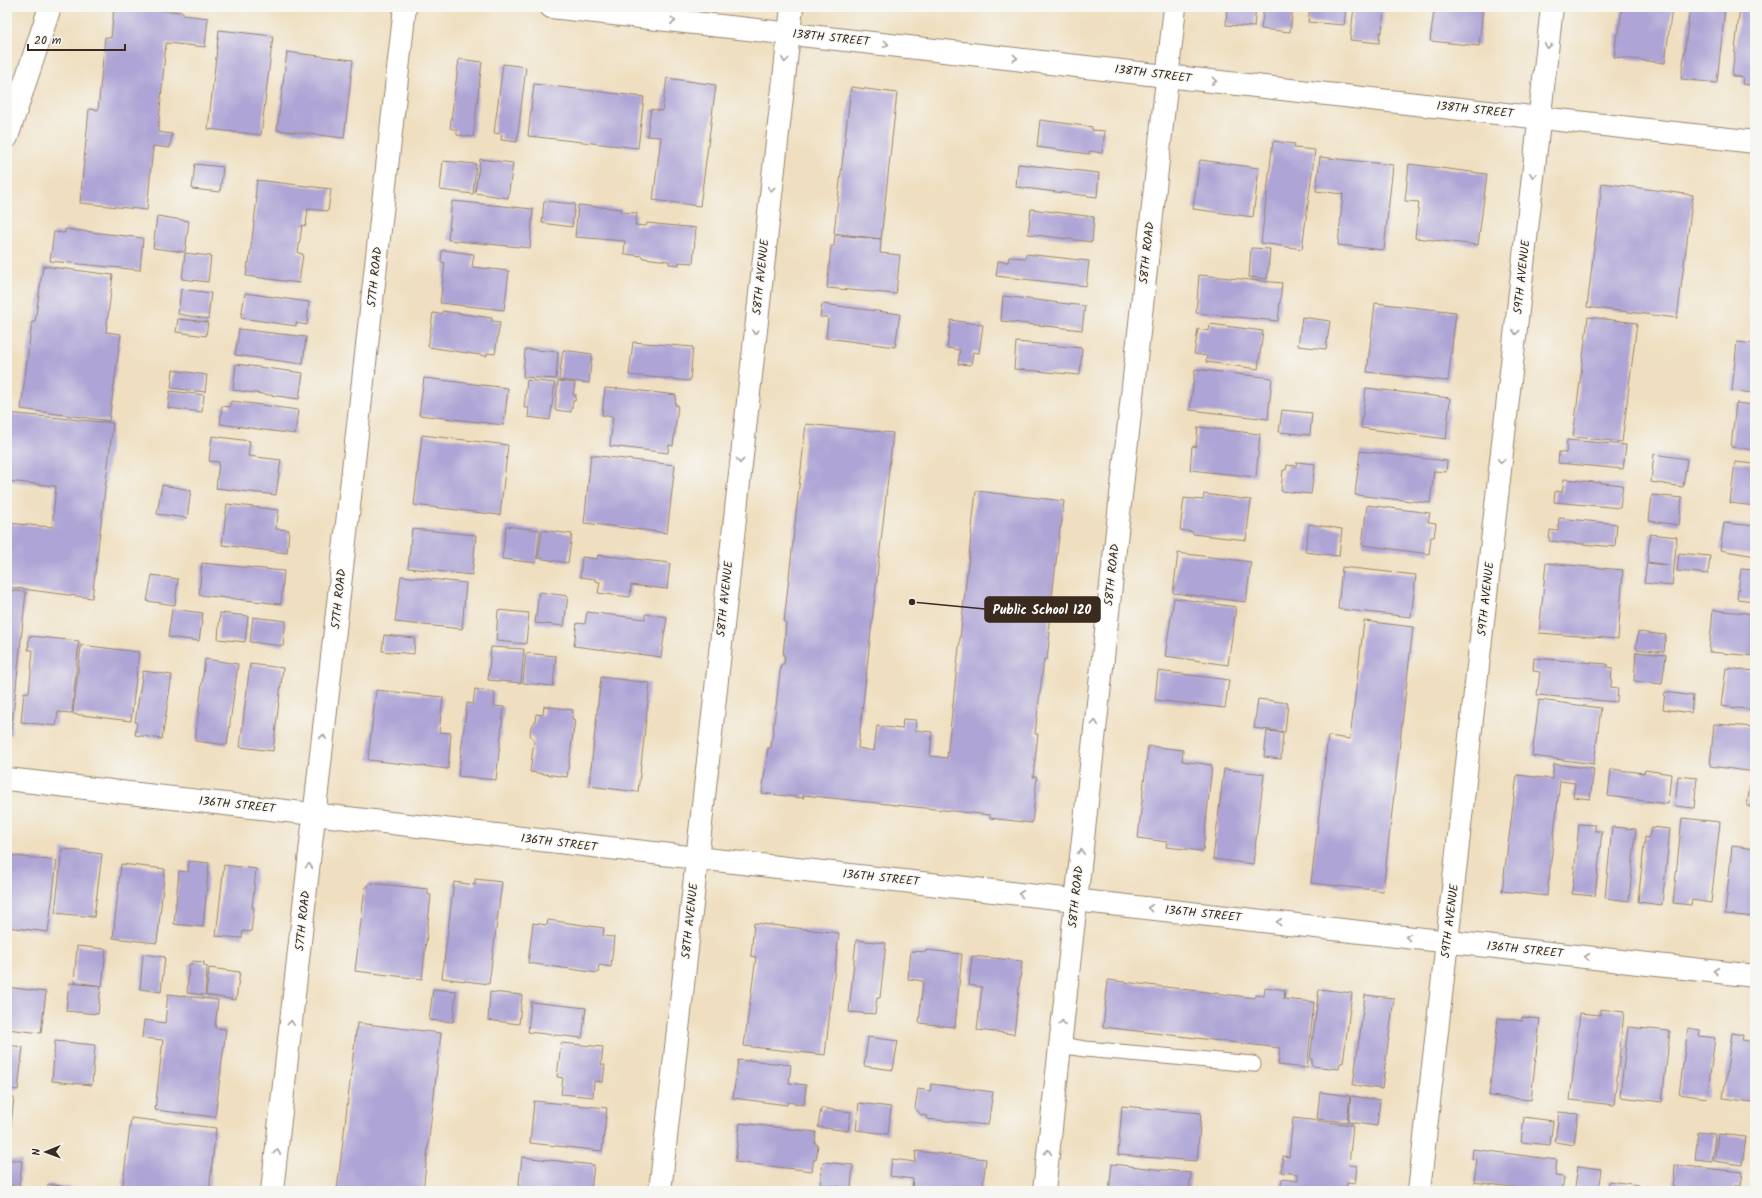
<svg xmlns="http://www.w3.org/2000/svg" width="1762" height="1198" viewBox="0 0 1762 1198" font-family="Kalam,sans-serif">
  <rect width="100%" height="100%" fill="#f6f6f2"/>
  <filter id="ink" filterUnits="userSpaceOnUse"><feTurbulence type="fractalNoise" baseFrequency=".025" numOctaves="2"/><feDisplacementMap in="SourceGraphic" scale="8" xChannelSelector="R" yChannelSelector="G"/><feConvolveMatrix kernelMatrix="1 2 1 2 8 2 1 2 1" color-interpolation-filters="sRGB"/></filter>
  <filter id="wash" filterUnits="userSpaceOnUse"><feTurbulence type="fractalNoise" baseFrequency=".012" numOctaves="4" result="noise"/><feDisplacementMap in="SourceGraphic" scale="16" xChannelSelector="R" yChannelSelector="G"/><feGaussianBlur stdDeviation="0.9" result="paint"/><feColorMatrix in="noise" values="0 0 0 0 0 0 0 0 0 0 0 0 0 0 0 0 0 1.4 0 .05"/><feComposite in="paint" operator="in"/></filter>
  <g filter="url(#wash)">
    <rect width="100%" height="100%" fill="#efdfc0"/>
    <g id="blocks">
      <g fill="#aea4d5">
        <path d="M114 7 183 12V15L208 18 205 47 166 43 158 132 172 134 170 148 153 146 147 210 80 203 89 109 98 110 105 37 111 38Z"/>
        <path d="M1227 7H1256L1254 27 1226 25Z"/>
        <path d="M1264 7H1293L1290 32 1261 29Z"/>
        <path d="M1310 7H1346L1344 25 1308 22Z"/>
        <path d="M1354 7H1384L1382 32H1380L1379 43 1350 40Z"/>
        <path d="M1429 7H1483L1479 46 1430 41 1434 11 1428 10Z"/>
        <path d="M1622 7H1672L1665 63 1614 57 1617 33 1619 34Z"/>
        <path d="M1690 7H1725L1717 83 1681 79Z"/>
        <path d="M1740 7 1755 9V86L1742 84 1743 77 1732 76Z"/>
        <path d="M219 30 273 36 261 135 208 129Z"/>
        <path d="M287 52 353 60 344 138 277 130Z"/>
        <path d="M459 59 482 62 473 137 457 135V130L450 128Z"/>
        <path d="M503 64 526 67 517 142 501 140 502 134 494 133Z"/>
        <path d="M667 78 716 85 700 206 653 200 661 137 647 136 651 109 662 111Z"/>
        <path d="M534 84 644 97 638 148 528 136Z"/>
        <path d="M851 87 897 93 881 239 834 233Z"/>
        <path d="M1040 120 1092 127V130L1105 131 1102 153 1090 151 1089 154 1037 147Z"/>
        <path d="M1273 141 1295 144 1294 148 1315 150 1302 249 1261 243Z"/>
        <path d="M1320 157 1393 165 1384 250 1338 245 1343 194 1316 191Z"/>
        <path d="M480 159 513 163 508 198 475 193Z"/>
        <path d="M1200 160 1259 168 1253 217 1193 209Z"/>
        <path d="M443 161 476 164 473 194 440 190Z"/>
        <path d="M195 164 223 167 220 192 192 189Z"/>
        <path d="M1018 164 1099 173 1097 197 1016 187Z"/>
        <path d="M1409 164 1487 174 1478 245 1415 238 1419 202 1405 201Z"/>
        <path d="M257 180 331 189 328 211 308 209 306 226 302 225 298 253 303 254 299 283 246 276 248 262 249 263 257 198H255Z"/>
        <path d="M1602 183 1693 195 1677 318 1587 307Z"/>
        <path d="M452 201 533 209 530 248 448 240Z"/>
        <path d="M544 201 575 204 572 227 542 223Z"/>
        <path d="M578 205 622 209 621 212 637 213 635 225 646 226 647 223 696 228 693 263 679 262V265L669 264V261L643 258 642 256 624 254 625 241 575 237Z"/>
        <path d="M1031 209 1094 217 1092 242 1028 234Z"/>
        <path d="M157 216 189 221 185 252 153 248Z"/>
        <path d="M65 229 143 238 140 270 50 261 54 232 65 233Z"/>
        <path d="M835 235 881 239 880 253 900 255 896 294 827 288 831 246H834Z"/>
        <path d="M1251 248 1270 249 1267 279 1249 277Z"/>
        <path d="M442 250 474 254 472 267 509 271 504 310 440 303 445 263 441 262Z"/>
        <path d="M185 253 211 256 208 282 182 279Z"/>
        <path d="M1026 254 1089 261 1086 286 996 276 998 261 1008 262 1009 257 1025 258Z"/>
        <path d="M43 266 113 275 106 332 121 334 109 421 21 409 32 322H35Z"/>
        <path d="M1199 275 1282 283 1278 321 1196 313Z"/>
        <path d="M181 289 211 293 208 319 178 314Z"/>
        <path d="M245 293 309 302 307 325 296 323V326L241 318Z"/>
        <path d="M1003 296 1085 306 1082 330 1001 321Z"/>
        <path d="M1375 303 1456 312 1448 381 1367 372Z"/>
        <path d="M822 304 900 314 895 347 826 338 828 317H820Z"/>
        <path d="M442 311 492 318V321L500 322 495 354 487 353V356L428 347 433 313 442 314Z"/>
        <path d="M1302 317 1330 321 1326 349 1298 346Z"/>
        <path d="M1588 317 1637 323 1622 442 1573 437Z"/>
        <path d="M178 319 208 322 206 336 176 332Z"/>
        <path d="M951 320 983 325 979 353 973 352 971 365 958 364 960 350 947 348Z"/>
        <path d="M1210 324 1263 331 1258 369 1206 362 1207 356 1194 354 1198 329 1209 331Z"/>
        <path d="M239 329 306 337 303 364 235 355Z"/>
        <path d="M633 342 693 347 690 381 629 375Z"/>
        <path d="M1016 342 1082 348 1080 375 1014 369Z"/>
        <path d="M1737 342 1755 344V393L1732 391Z"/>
        <path d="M525 349 558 352 556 379 523 377Z"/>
        <path d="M563 350 592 354 589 383 559 380Z"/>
        <path d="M236 364 303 373 299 399 233 390Z"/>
        <path d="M1195 369 1272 378 1268 419 1190 410Z"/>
        <path d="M173 370 207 375 205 392 171 388Z"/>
        <path d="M424 378 508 388 504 425 419 415Z"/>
        <path d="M527 380 555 383 550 420 528 417 529 408H524Z"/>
        <path d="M558 381 575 383 573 395H576L575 401H573L571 412 555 410Z"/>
        <path d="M605 388 617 389V388L676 395 675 405H678L673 446 669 445 668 453 610 446 613 417 602 415Z"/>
        <path d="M1366 388 1450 398 1446 439 1361 428Z"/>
        <path d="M170 391 204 395 202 412 168 408Z"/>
        <path d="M231 401 298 410 295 434 220 424 222 406 230 407Z"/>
        <path d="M1736 403 1755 405V450L1731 447Z"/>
        <path d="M1282 410 1312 413 1310 435 1279 432Z"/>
        <path d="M7 413 113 423 92 598 7 587V523L52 527 56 486 7 481Z"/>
        <path d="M806 424 893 433 858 748 874 751 877 726 902 729 903 719 916 720 915 730 932 732 930 756 947 758 976 491 1064 501 1061 527H1060L1048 632H1050L1047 659H1044L1035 734H1038L1033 777H1037L1032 823 990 818V815L803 795 804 798 762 793 768 748H771L781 664H784L785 656H783L786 623 784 622Z"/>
        <path d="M1198 427 1260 434 1256 477 1190 470 1192 446 1196 447Z"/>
        <path d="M422 435 508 445 500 515 414 505Z"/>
        <path d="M212 436 250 441 248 456 281 460 276 495 216 488 219 462 209 461Z"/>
        <path d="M1567 440 1626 445 1623 469 1558 463 1559 452 1566 453Z"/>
        <path d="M1360 451 1447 461 1446 472 1434 471 1430 503 1355 495Z"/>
        <path d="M1654 454 1687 459 1683 487 1651 482Z"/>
        <path d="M591 455 675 465 667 533 584 523Z"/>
        <path d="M1297 462 1315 464 1311 494 1281 491 1283 470H1286L1287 465 1296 466Z"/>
        <path d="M1735 462 1755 464V506L1730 503Z"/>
        <path d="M1564 479 1623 485 1620 508 1554 502 1555 491 1562 492Z"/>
        <path d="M162 485 191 490 187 518 157 514Z"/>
        <path d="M1204 494 1251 500 1246 540 1193 534V532L1180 530 1184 498 1203 500Z"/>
        <path d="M1652 495 1682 498 1679 525 1649 521Z"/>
        <path d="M227 504 279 510 276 529 289 530 287 553 222 545Z"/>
        <path d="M1367 505 1430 513 1428 522 1436 523 1434 537H1431L1429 554 1362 545Z"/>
        <path d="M1559 518 1617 524 1615 547 1549 541 1550 530 1558 531Z"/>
        <path d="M1724 523 1755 526V556L1720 550Z"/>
        <path d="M1309 524 1342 529 1339 556 1305 552Z"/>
        <path d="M506 526 540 530 536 563 502 559Z"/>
        <path d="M412 529 476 535 472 575 408 568Z"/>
        <path d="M542 530 572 534 568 563 538 558Z"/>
        <path d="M1650 534 1677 537 1672 586 1644 583 1647 563 1668 565 1647 562Z"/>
        <path d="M1178 553 1251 562 1246 602 1173 593Z"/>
        <path d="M1679 553 1710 556 1708 574 1677 571Z"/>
        <path d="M598 555 670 563 667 589 631 585 630 597 598 593 600 582 595 581V579L580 577 582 557 597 559Z"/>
        <path d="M202 563 284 571 281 604 199 595Z"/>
        <path d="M1546 563 1623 570 1618 639 1539 633Z"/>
        <path d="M1342 567 1416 575 1411 617 1338 609Z"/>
        <path d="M1741 569 1755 570V601L1737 599Z"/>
        <path d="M152 575 178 579 175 605 147 601Z"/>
        <path d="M401 576 466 583 462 629 395 622Z"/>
        <path d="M7 590 26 592 11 735H7Z"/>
        <path d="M539 592 568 596 564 626 535 623Z"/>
        <path d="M1174 598 1236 607 1228 665 1165 656Z"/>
        <path d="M172 609 203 613 199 641 168 637Z"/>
        <path d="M498 610 529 613 526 644 496 641Z"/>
        <path d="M1713 610 1755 614V656L1709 652Z"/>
        <path d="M587 612 645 619V614L667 617 661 657 574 646 577 623 585 624Z"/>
        <path d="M220 613 248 616 245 642 218 639Z"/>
        <path d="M253 617 286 621 283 646 250 642Z"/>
        <path d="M1364 621 1413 627 1383 891 1311 883 1328 736 1350 739Z"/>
        <path d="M1638 632 1666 635 1664 652 1636 649Z"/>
        <path d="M384 635 415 638 414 654 382 651Z"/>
        <path d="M29 636 79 641 72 713 58 712 56 726 21 722 24 692 29 693 33 650H28Z"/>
        <path d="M81 645 139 652 131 721 73 714Z"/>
        <path d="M491 647 524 649 521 683 488 680Z"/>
        <path d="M1636 652 1666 655 1662 684 1634 681Z"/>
        <path d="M526 653 556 656 553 686 523 683Z"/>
        <path d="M1534 658 1607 664V667L1612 668 1611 687 1618 688 1617 702 1537 695 1540 672 1533 671Z"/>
        <path d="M205 659 238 664 227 745 195 741Z"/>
        <path d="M250 664 283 668 273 751 240 747Z"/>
        <path d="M1726 668 1755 671V710L1721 706Z"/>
        <path d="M143 671 172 675 162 739 135 735 137 723 135 722Z"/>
        <path d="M1158 671 1229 680 1225 708 1155 700Z"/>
        <path d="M601 677 650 683 638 792 589 786Z"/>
        <path d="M475 689 495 692 494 706 504 707 496 780 458 776 467 703 473 704Z"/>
        <path d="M376 690 443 697 439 732 451 733 448 769 368 760Z"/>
        <path d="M1665 692 1693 696 1691 713 1663 709Z"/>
        <path d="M1258 699 1288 703 1285 732 1254 728Z"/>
        <path d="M1539 700 1601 708 1594 764 1532 756Z"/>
        <path d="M544 706 573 710 572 719 575 720 567 777 530 772 534 740 530 735 531 727 535 722 536 714 543 715Z"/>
        <path d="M1714 724 1755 727V772L1710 766Z"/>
        <path d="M1267 731 1283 733 1281 759 1264 757Z"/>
        <path d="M1148 746 1183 750 1182 761 1212 765 1203 851 1166 847 1167 842 1138 838Z"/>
        <path d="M1554 764 1594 769 1590 799 1573 797 1575 783 1560 781 1547 896 1502 891 1517 775 1552 779Z"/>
        <path d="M1224 769 1264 774 1253 864 1213 859Z"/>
        <path d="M1611 769 1644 773 1645 770 1671 774 1668 804 1608 796Z"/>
        <path d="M1678 776 1697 778 1694 808 1675 806Z"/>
        <path d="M1750 784H1755V807L1747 806Z"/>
        <path d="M1682 818 1720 822 1711 903 1692 900 1691 905 1673 903Z"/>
        <path d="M1579 824 1595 825V831H1602L1595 896 1572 894Z"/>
        <path d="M1612 827 1636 829 1629 901 1605 898Z"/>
        <path d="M1652 827 1670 829 1662 905 1638 902 1645 837 1648 838Z"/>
        <path d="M1732 846 1755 849V917L1725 914Z"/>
        <path d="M62 849 102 854 94 917 55 913Z"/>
        <path d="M7 855 57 861 48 932 7 927Z"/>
        <path d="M189 861 209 863 203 927 174 924 179 871 188 872Z"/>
        <path d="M121 864 165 869 157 943 113 938Z"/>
        <path d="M224 865 256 869 252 908H254L251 932 243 931 242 938 216 936Z"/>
        <path d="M475 879 502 882 489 984 442 978 454 882 475 885Z"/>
        <path d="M369 883 428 889V895H431L422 979 355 971 365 887H368Z"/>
        <path d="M548 920 604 928 603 936 614 937 611 967 599 965 598 973 528 963 533 923 547 925Z"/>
        <path d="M754 923 839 933 825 1055 744 1046 756 957 751 956Z"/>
        <path d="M856 940 886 943 880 998H877L875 1014 849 1012Z"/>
        <path d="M77 946 106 949 102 986 74 982Z"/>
        <path d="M926 950 962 954 955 1027 919 1023 923 981 908 979 911 951 926 952Z"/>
        <path d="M143 954 165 957 161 992 140 989Z"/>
        <path d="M972 956 1022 961 1014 1034 977 1030 982 987 969 985Z"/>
        <path d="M193 961 204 962V966H207L205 995 187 993 189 964H192Z"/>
        <path d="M209 968 240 972 236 1000 206 995Z"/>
        <path d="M1108 980 1255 998V995L1264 996 1265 987 1285 990 1284 999 1314 1002 1307 1068 1278 1065 1280 1048 1103 1027Z"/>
        <path d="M69 983 101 986 98 1014 66 1011Z"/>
        <path d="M7 987 46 992 41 1033 7 1029Z"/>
        <path d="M433 989 456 991 453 1022 429 1020Z"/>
        <path d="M1319 989 1352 993 1343 1063H1340L1339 1069 1312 1066V1059H1310Z"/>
        <path d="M490 992 522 995 519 1024 488 1020Z"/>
        <path d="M168 994 218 1000 215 1028 226 1029 215 1117 155 1110 163 1040 142 1038 144 1020 165 1023Z"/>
        <path d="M1365 995 1394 998 1382 1089 1353 1085Z"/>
        <path d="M531 1002 586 1008 582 1038 528 1032Z"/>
        <path d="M1600 1009 1624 1012 1614 1105 1570 1100 1580 1013 1600 1015Z"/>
        <path d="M1522 1017 1540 1019 1531 1100 1489 1096 1498 1018 1522 1021Z"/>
        <path d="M357 1023 441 1033 423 1191H337Z"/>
        <path d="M1628 1027 1670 1031 1662 1102 1620 1097Z"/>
        <path d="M1688 1028 1700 1030 1699 1036 1715 1038 1707 1098 1679 1094Z"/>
        <path d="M1732 1033 1743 1035 1742 1040 1755 1042V1077L1752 1102 1723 1098Z"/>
        <path d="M868 1037 898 1041 893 1070 864 1066Z"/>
        <path d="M55 1041 95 1045 92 1085 52 1081Z"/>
        <path d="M561 1043 603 1047 601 1065H605L603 1082 594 1081 593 1097 561 1094 563 1078 557 1077Z"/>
        <path d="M7 1045 23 1047 18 1090 7 1089Z"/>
        <path d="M738 1060 749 1061V1060L791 1065 789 1083 806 1085 804 1105 788 1102 787 1105 733 1098Z"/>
        <path d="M931 1084 993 1092 988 1125 926 1119 927 1116 921 1115 915 1108 918 1089 930 1091Z"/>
        <path d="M1320 1092 1350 1096 1347 1122 1317 1119Z"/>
        <path d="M1351 1096 1380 1100 1377 1126 1348 1122Z"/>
        <path d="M7 1097 14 1098 9 1143H7Z"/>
        <path d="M534 1101 607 1108 602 1151 530 1143Z"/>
        <path d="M859 1103 891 1107 888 1134 856 1130Z"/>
        <path d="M1122 1106 1201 1113 1197 1161 1118 1155Z"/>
        <path d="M821 1108 851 1112 848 1131 818 1127Z"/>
        <path d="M1559 1112 1578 1114 1574 1145 1555 1142Z"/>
        <path d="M1524 1117 1553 1121 1550 1145 1521 1142Z"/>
        <path d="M131 1118 216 1128 209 1191H122Z"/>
        <path d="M1293 1118 1353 1125 1349 1165 1357 1166 1355 1184 1347 1183 1346 1191H1280L1282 1179 1298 1181V1174L1281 1172 1283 1156 1289 1157Z"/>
        <path d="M740 1123 816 1132 815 1144 818 1145 816 1160 814 1159 812 1171 735 1162Z"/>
        <path d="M1698 1132 1715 1134 1712 1162 1695 1160Z"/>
        <path d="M1718 1134 1746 1137 1742 1165 1714 1161Z"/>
        <path d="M1473 1149 1557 1160 1555 1176 1564 1177 1562 1191H1542L1474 1182 1477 1159H1472Z"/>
        <path d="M916 1151 986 1159 982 1191H929L912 1189 913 1179 890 1176 892 1159 915 1162Z"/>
        <path d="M522 1157 594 1165 591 1191H518Z"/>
        <path d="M7 1159 22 1161 19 1187 7 1185Z"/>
        <path d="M823 1162 853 1165 851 1188 820 1184Z"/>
        <path d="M1112 1164 1191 1173 1189 1191H1109Z"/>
        <path d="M1675 1165 1743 1172 1741 1186 1735 1185 1734 1191H1673Z"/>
        <path d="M1578 1166 1601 1169 1598 1191 1575 1188Z"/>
        <path d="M1609 1181 1639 1185 1638 1191H1608Z"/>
        <path d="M48 1184 80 1189 79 1191H47Z"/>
        <path d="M822 1186 849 1190V1191H822Z"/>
      </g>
    </g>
  </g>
  <g filter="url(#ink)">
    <use href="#blocks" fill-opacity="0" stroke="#95846f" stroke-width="1"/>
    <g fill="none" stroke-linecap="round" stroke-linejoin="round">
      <g stroke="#95846f" stroke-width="17">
        <path id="lane" d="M1060 1045 1085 1049 1253 1064"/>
      </g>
      <g stroke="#95846f" stroke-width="24">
        <g id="street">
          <path d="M551 7 1755 142"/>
          <path d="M7 779 697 858 1755 976"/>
          <path d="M272 1191 405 7"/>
          <path d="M660 1191 792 7"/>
          <path d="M1044 1191 1175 7"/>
          <path d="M1419 1191 1552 7"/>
        </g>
      </g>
      <g stroke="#95846f" stroke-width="24">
        <path id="secondary" d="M7 137 50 7"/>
      </g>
      <use href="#lane" stroke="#fff" stroke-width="15"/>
      <use href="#street" stroke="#fff" stroke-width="22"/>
      <use href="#secondary" stroke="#fff" stroke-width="22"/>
    </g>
    <defs><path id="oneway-chevron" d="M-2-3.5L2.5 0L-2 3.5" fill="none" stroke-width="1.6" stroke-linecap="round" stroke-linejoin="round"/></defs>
    <g stroke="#a79f9a">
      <use href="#oneway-chevron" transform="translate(673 21) rotate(6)"/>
      <use href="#oneway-chevron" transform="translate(886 44) rotate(6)"/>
      <use href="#oneway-chevron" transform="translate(1548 46) rotate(96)"/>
      <use href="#oneway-chevron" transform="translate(1015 58) rotate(6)"/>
      <use href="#oneway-chevron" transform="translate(785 60) rotate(97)"/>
      <use href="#oneway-chevron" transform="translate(1214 81) rotate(6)"/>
      <use href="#oneway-chevron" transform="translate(1533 175) rotate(96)"/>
      <use href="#oneway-chevron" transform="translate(771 189) rotate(96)"/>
      <use href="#oneway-chevron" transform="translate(755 332) rotate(96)"/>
      <use href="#oneway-chevron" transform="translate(1516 332) rotate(96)"/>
      <use href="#oneway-chevron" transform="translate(740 461) rotate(96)"/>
      <use href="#oneway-chevron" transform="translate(1501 461) rotate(96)"/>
      <use href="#oneway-chevron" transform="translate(1095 723) rotate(-84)"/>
      <use href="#oneway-chevron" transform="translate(323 737) rotate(-84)"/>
      <use href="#oneway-chevron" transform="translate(1081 852) rotate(-84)"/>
      <use href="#oneway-chevron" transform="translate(309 866) rotate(-85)"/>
      <use href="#oneway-chevron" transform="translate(1021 894) rotate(-174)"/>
      <use href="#oneway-chevron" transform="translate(1150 908) rotate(-174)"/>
      <use href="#oneway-chevron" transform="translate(1279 922) rotate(-174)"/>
      <use href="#oneway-chevron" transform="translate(1408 937) rotate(-174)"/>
      <use href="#oneway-chevron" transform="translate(1587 957) rotate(-174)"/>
      <use href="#oneway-chevron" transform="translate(1716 971) rotate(-174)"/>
      <use href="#oneway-chevron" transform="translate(291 1023) rotate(-84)"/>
      <use href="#oneway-chevron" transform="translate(1062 1023) rotate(-84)"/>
      <use href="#oneway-chevron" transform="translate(277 1152) rotate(-84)"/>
      <use href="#oneway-chevron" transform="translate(1048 1152) rotate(-84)"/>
    </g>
  </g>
  <g text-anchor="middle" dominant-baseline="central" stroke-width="3" stroke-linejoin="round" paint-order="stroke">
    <g font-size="12" fill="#3b2a1e" stroke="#f6f6f2">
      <text transform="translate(831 38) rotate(6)">138TH STREET</text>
      <text transform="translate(1153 74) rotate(7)">138TH STREET</text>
      <text transform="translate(1475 110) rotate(6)">138TH STREET</text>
      <text transform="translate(1147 253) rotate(-84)">58TH ROAD</text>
      <text transform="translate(375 277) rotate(-84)">57TH ROAD</text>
      <text transform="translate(761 277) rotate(-84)">58TH AVENUE</text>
      <text transform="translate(1522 277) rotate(-84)">59TH AVENUE</text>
      <text transform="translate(1112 575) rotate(-84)">58TH ROAD</text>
      <text transform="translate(339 599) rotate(-84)">57TH ROAD</text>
      <text transform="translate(725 599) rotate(-84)">58TH AVENUE</text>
      <text transform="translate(1486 599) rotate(-84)">59TH AVENUE</text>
      <text transform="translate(237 805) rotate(6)">136TH STREET</text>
      <text transform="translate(559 843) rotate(7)">136TH STREET</text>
      <text transform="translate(881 878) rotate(6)">136TH STREET</text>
      <text transform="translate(1076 897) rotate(-84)">58TH ROAD</text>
      <text transform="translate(1203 914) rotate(6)">136TH STREET</text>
      <text transform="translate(303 921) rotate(-84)">57TH ROAD</text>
      <text transform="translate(690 921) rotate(-84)">58TH AVENUE</text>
      <text transform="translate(1450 921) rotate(-83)">59TH AVENUE</text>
      <text transform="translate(1525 950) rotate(6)">136TH STREET</text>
    </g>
  </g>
  <path fill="none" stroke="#3b2a1e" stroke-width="1.5" d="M912 602L985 609"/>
  <circle fill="#3b2a1e" stroke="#f6f6f2" stroke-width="1.5" cx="912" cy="602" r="4"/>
  <rect fill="#3b2a1e" stroke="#3b2a1e" stroke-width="1.5" x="985" y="597" width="115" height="25" rx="4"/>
  <g font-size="13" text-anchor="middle" font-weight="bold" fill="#fff">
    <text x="1042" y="614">Public School 120</text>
  </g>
  <rect width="1762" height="1198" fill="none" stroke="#f6f6f2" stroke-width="24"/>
  <g transform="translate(46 1152) rotate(269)" stroke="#f6f6f2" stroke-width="3" paint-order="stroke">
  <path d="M0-3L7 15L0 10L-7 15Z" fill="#3b2a1e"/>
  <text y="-6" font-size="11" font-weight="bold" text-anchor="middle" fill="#3b2a1e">N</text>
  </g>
  <path d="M28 44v6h97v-6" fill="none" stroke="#3b2a1e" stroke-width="2"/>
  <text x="34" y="44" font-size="12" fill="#3b2a1e" stroke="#f6f6f2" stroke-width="3" paint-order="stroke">20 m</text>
</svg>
